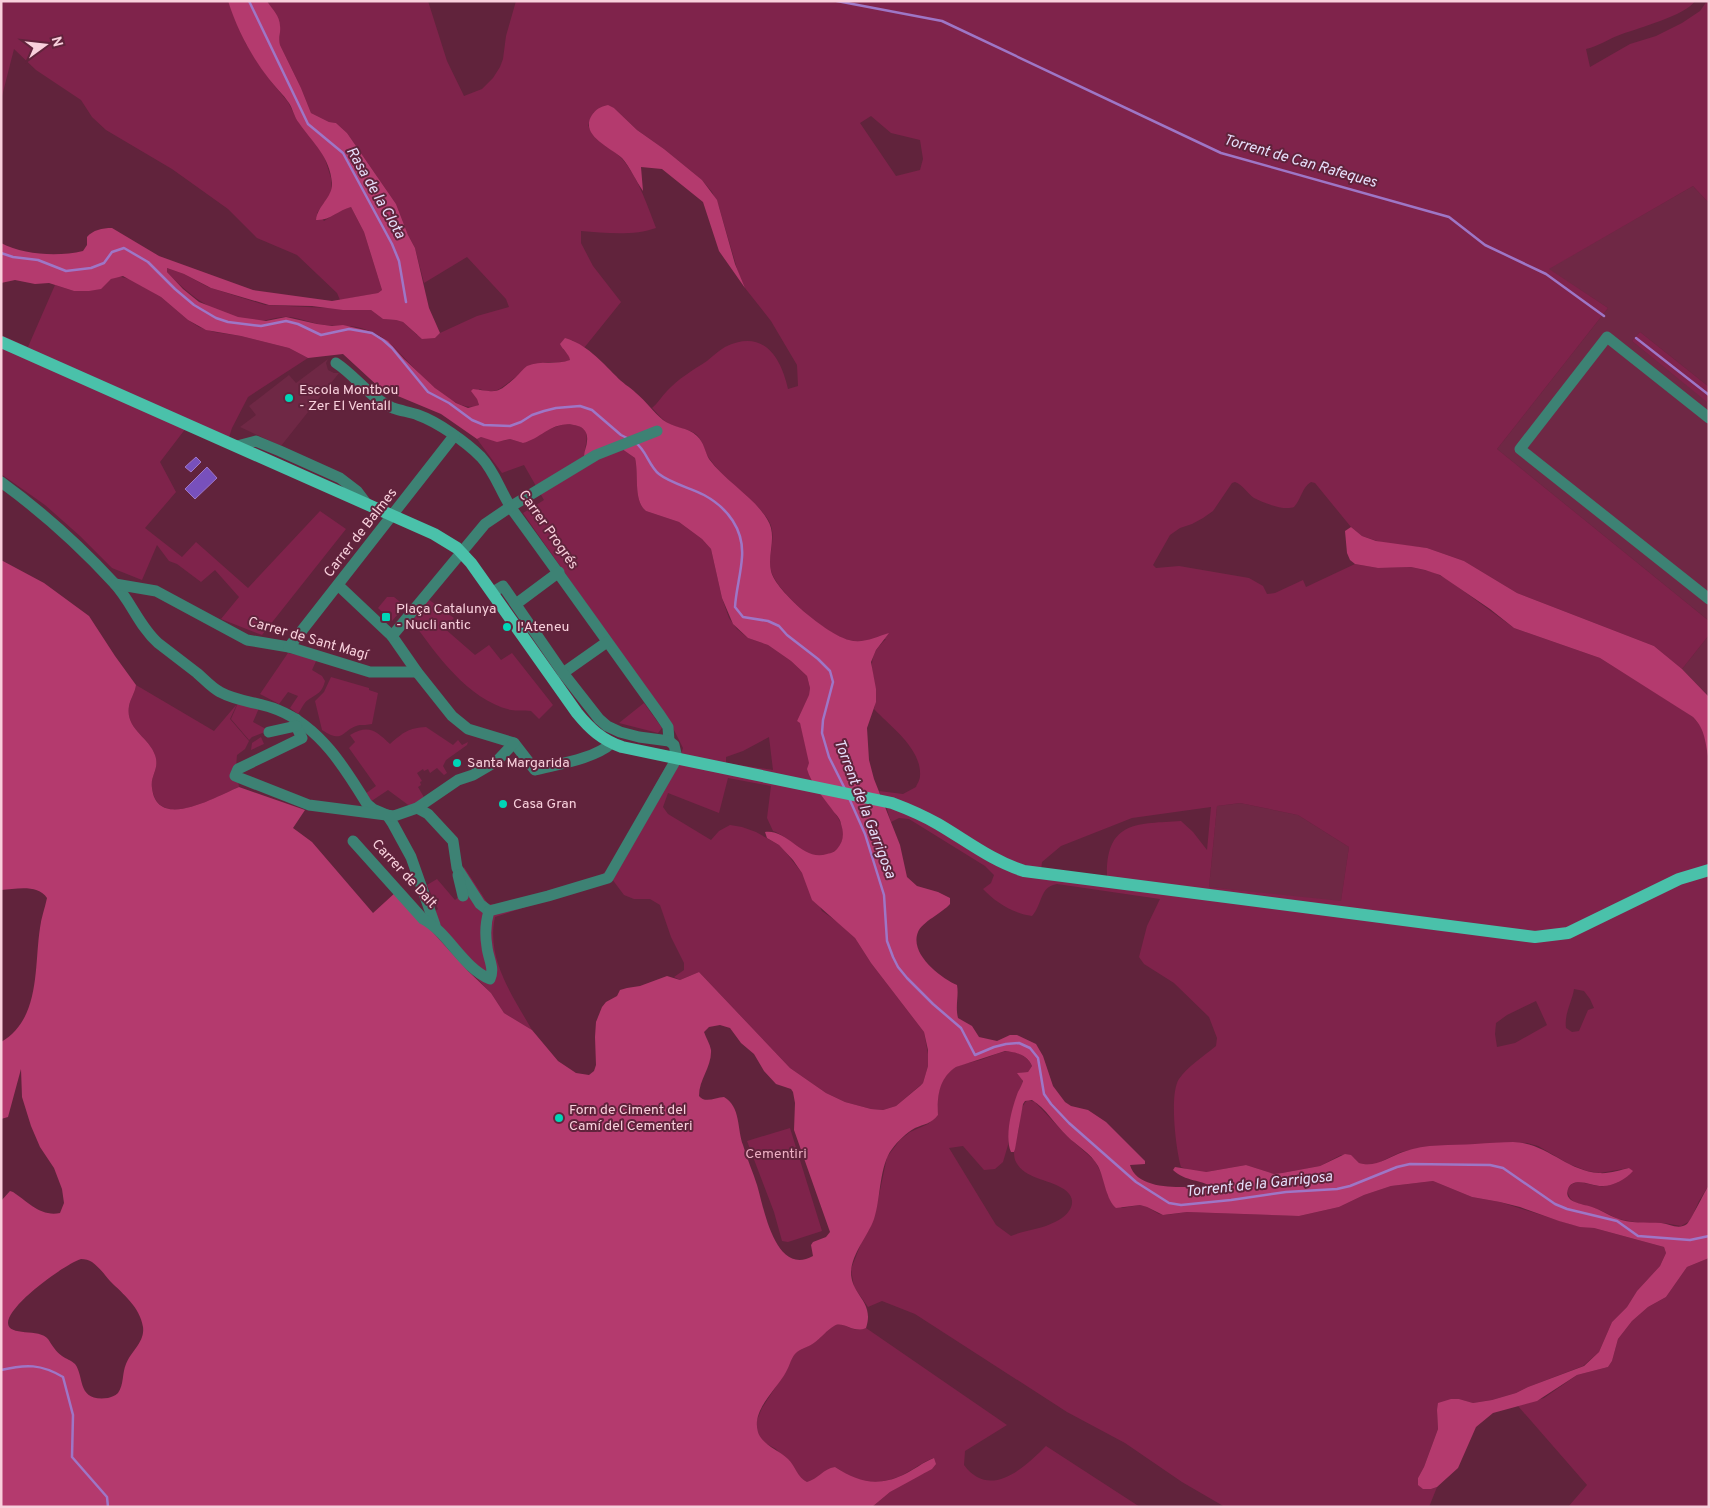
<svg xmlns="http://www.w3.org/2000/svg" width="1710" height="1508" viewBox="0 0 1710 1508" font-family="Overpass,sans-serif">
  <rect width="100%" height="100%" fill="#61233c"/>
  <g fill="#6f2845">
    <path d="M1693 186 1709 203V387L1640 332 1632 341 1708 402 1709 401V621L1497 449 1608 308 1548 269Z"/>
    <path d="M328 359 326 363 328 370 334 373H339L281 446 240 427 256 415 249 406 289 375 296 383Z"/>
    <path d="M1709 635V697L1682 669Z"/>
    <path d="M1240 803 1298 815 1349 847 1341 902 1209 887 1217 806Z"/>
  </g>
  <g fill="#7f234b" fill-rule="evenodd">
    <path d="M1 1H228L246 44 269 79 288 102 297 120 318 146 325 159 331 178 332 191 317 213 324 221 344 208 351 207 364 232 382 290 378 293 340 300 337 293 297 255 257 238 228 209 172 169 106 130 92 117 81 100 36 70 14 49 1 100Z"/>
    <path d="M267 1H428L447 61 464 96 482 89 493 78 500 67 503 59 506 36 516 1H1695C1686 15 1639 28 1622 34 1610 38 1599 46 1586 49L1590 67 1630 44 1656 36 1682 23 1700 11 1707 1H1709V203L1693 186 1549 269 1608 308 1497 449 1709 621V635L1682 669 1654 646 1517 593 1464 561 1427 548 1383 543 1362 536 1351 527 1315 483 1311 482C1302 487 1301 500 1294 507 1284 511 1264 503 1254 498 1247 493 1243 485 1235 482L1232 483 1213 511 1203 518 1192 524 1180 528 1170 535 1153 565 1156 568 1179 566 1249 578 1263 586 1267 594 1275 593 1303 580 1306 587 1355 564 1378 568 1411 567 1433 572 1447 579 1514 628 1600 658 1675 705 1693 717 1703 729 1707 742 1709 760V1185L1699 1201 1690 1221 1681 1226 1664 1223 1645 1224 1618 1219 1600 1210 1575 1203 1570 1198 1567 1191C1573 1174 1592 1188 1604 1186 1615 1185 1626 1179 1632 1171L1629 1168 1600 1173 1587 1171 1569 1164 1538 1146 1527 1143 1512 1142 1420 1148 1401 1152 1376 1164H1363L1359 1163 1354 1158 1341 1155 1320 1166 1282 1173 1274 1174 1246 1165 1206 1172H1195L1181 1167C1176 1150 1169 1094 1179 1079 1188 1066 1204 1056 1216 1046L1217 1038 1209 1017 1174 983 1144 964 1139 957 1147 926 1160 899 1057 884C1039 887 1043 904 1032 916 1014 914 995 902 983 889L991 883 994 875 985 866 909 819 899 818 891 822 887 809 879 791 903 794 916 787C917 784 920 780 920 776 922 749 891 727 874 709 882 679 858 664 886 639 874 640 860 643 848 640 828 635 775 591 771 570 767 552 779 535 767 518 752 496 725 482 709 458 704 451 703 441 697 435 690 429 680 429 672 425 664 422 658 414 652 408 658 403 662 396 667 391 678 379 693 370 707 361 713 356 718 351 725 347 763 328 781 357 788 389L798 386 797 365 771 321 745 288 738 272 719 207 712 192 702 180 664 149 637 130 614 108 594 112 588 125C595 143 613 147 624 161 639 180 647 205 656 228 634 236 605 233 581 231V243L593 266 621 302 584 348 572 340 563 349 568 354 571 360C561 364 549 360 540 364 531 368 521 374 513 379 500 389 496 395 479 389L477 399 479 405C454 418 406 358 390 343 384 338 373 332 367 330 353 324 339 327 325 325 313 324 301 318 288 317 279 316 269 321 258 321 220 318 192 299 167 272V268L184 274 208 287 265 305 371 310 383 319 396 320 403 322 417 335 435 338 440 333 477 316 509 307 506 299 467 257 424 283 415 248 408 235 396 204 347 133 336 123 329 122 311 113 301 88 280 45C278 40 280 38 280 33 280 21 273 11 267 1ZM871 116 891 133 920 140 923 159 920 170 896 176 860 123ZM1240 803 1298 815 1349 847 1341 901 1209 887 1217 806ZM1211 807 1207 850 1193 832 1181 821C1138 824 1106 820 1107 876L1041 870 1042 862 1061 846 1132 818ZM1574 989 1584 991 1590 999 1594 1008 1588 1010 1579 1031 1572 1032 1566 1028C1564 1014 1572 1002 1574 989ZM1536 1001 1547 1025 1515 1043 1497 1047 1495 1034 1496 1023 1507 1015Z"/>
    <path d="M117 276 130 279 161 297 188 320 199 327 214 332 241 336 289 348 308 358 248 397 232 428 226 447 186 428 160 462 176 492 145 528 182 557 196 542 248 588 320 511 346 529 262 635 221 619 239 597 215 570 201 582 177 564 169 561 157 545 142 580 112 568 80 536 45 505 1 474V335L28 347 55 285 74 291 101 288 111 279Z"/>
    <path d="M1640 332 1709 387 1707 402 1632 341Z"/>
    <path d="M564 424C593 425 587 435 584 456L622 449 635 458C639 474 633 501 646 511L679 522 702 539 711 549 722 598 729 618 737 629 748 638 768 645 791 661 807 676 810 688 809 696 797 721 800 722C805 741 808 760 815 778 817 783 818 788 821 792 830 810 855 829 837 849 832 854 822 857 816 856 799 853 788 836 773 831L767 818 771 786 728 778 719 813 668 793 663 807 668 814 711 840 719 831 730 825 742 827 756 832 779 845 784 850 802 873 822 911 839 923 855 938 871 963 924 1032 928 1054V1066L923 1083 896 1106 883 1110 871 1109 845 1102 826 1093 790 1068 699 972 680 980 674 977 684 970V963L671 937 660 905 650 899H634L624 895 612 879 495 917C486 959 512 995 532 1030L504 1013 491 993 422 922 438 909 427 885 437 879 455 900 464 892V867L488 904 498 905 597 878 608 870 666 766 676 769 683 748 672 726 523 513 544 500 524 465 502 473 477 439 481 437 503 441 510 439 523 443 544 431ZM769 737 773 770 726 763V757L743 751Z"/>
    <path d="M387 597H394L405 606 392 621 378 608Z"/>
    <path d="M428 599 454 618 444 628 475 655 489 645 501 660 512 653 553 705 539 719 531 711C524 710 517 711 511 710 468 700 437 655 412 621Z"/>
    <path d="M288 653 317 659 312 670 322 676 325 681C322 693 318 693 308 700 304 702 301 710 298 714L290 708 298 696 288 692 279 704 260 694Z"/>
    <path d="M331 677 369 688V690L378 693 372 724C368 725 362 725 360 725 341 729 345 745 322 730L315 701 324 692Z"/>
    <path d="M136 685 214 731 237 704 230 719 249 741 245 749 237 755 236 767 239 787C217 796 158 832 152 788 150 775 160 769 155 755 149 737 125 729 129 706 130 699 135 693 136 685Z"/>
    <path d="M238 703 259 708 253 722 266 729 265 732 252 737 249 740 231 719Z"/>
    <path d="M644 703 662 728 658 733 619 723Z"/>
    <path d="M426 727 453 745 458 740 462 745 468 742 467 745 446 760 443 766 447 773 444 775 437 768 430 773 428 769 424 771 423 769 417 773 422 781 420 782 421 785 418 787 425 799 411 807 388 790 370 802 365 794 376 786 349 748 355 742 350 735C369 724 376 731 390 744 404 732 408 728 426 727Z"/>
    <path d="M261 737 264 744 251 750 252 743Z"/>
    <path d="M1009 1051C1018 1052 1028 1057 1032 1066L1028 1072 1018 1073 1022 1078 1023 1085 1014 1105 1009 1127 1008 1145 1003 1162 995 1169 984 1170 963 1146 949 1148 996 1225 1011 1236C1025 1230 1042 1229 1055 1222 1070 1215 1081 1199 1062 1188 1048 1179 1025 1179 1016 1162 1011 1152 1017 1139 1019 1128 1020 1119 1020 1105 1028 1100L1035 1102 1066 1135 1095 1161 1103 1177 1108 1196 1122 1208 1140 1205 1147 1207 1159 1214 1166 1215 1187 1212 1299 1216 1339 1207 1364 1195 1391 1186 1433 1181 1472 1197 1500 1202 1573 1225 1594 1228 1664 1247 1666 1253 1660 1266 1637 1291 1627 1307 1612 1322 1599 1352 1583 1366 1528 1387 1516 1393 1492 1400 1473 1403 1459 1399 1437 1410 1438 1429 1424 1467 1418 1478 1431 1489 1437 1487 1429 1507H1225L1182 1482 1125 1443 1067 1412 915 1314 882 1301 868 1307 854 1287 851 1269 878 1200 887 1157 900 1140 910 1132 928 1124 938 1115C937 1098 938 1076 956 1067 964 1063 974 1062 983 1059 992 1056 999 1052 1009 1051Z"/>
    <path d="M790 1128 822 1231 788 1242 782 1241 774 1212 747 1141Z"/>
    <path d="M1709 1258V1507H1568L1587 1485 1518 1406 1544 1398 1577 1375 1608 1367 1612 1361 1618 1339 1632 1321 1648 1307 1666 1297 1687 1267Z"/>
    <path d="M841 1324C851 1328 856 1332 866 1328L1007 1425 965 1451 964 1465C990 1500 1024 1468 1046 1446L1140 1507H872L890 1492 913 1478 925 1473 934 1458C924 1461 916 1468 906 1473 891 1482 869 1485 852 1478 846 1475 841 1470 835 1467L814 1481 807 1482 801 1479 776 1449 765 1443 760 1438 756 1426 757 1420 762 1408 786 1371 791 1359 796 1352 814 1343 834 1325Z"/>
  </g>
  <g fill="#b43a6e" fill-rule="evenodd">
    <path d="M228 1H267C272 9 280 16 280 26 281 33 278 38 280 45L301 88 311 113 329 122 336 123 347 133 396 204 408 235 415 248 429 308 440 333 435 338 422 339 403 322 396 320 383 319 371 310H343L312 306 269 305 211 288 184 274 167 268V272L183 289 199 302 238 317 266 321 286 317 317 324 332 326 343 325 369 331 388 341 404 359 435 388 456 403 468 408 479 405 477 399 471 391 473 389C497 392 496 395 516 377 519 374 523 369 527 366 541 360 557 365 570 360 569 354 563 350 560 344L565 338C586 344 601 361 616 376 622 383 630 387 636 393 646 401 653 412 663 420 673 428 688 427 697 436 704 442 705 452 709 459 726 482 754 497 767 519 778 536 767 553 771 571 775 591 828 635 849 640 863 644 876 637 889 633L876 650 871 662 876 689V702L867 728 869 760 874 779 900 845 907 877 917 886 938 892 950 898V904C942 913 922 922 918 932 909 954 941 978 957 985 959 996 955 1006 958 1018L972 1026 979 1037 997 1041 1010 1035H1017L1036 1044 1043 1056 1053 1086 1065 1102 1071 1106 1088 1110 1106 1122 1145 1161V1164L1130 1165C1137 1190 1178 1187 1197 1187 1203 1187 1208 1189 1213 1188 1202 1179 1185 1182 1173 1170L1175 1167 1206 1172 1246 1165 1274 1174 1282 1173 1320 1166 1345 1154 1351 1155 1359 1163C1376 1168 1388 1157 1403 1152 1426 1143 1451 1146 1475 1144 1488 1143 1501 1142 1513 1142 1547 1143 1566 1171 1599 1173 1609 1174 1620 1170 1629 1168L1633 1171C1626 1179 1614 1186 1603 1186 1594 1187 1573 1175 1568 1189 1563 1203 1584 1204 1592 1207 1601 1210 1608 1215 1616 1218 1630 1224 1646 1222 1661 1223 1669 1224 1679 1230 1687 1224 1690 1222 1705 1191 1709 1185V1258L1687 1267 1666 1297 1648 1307 1632 1321 1618 1339 1612 1361 1608 1367 1577 1375 1537 1401 1493 1413 1476 1427 1458 1468 1437 1487 1431 1489H1423L1418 1485V1478L1424 1467 1438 1429 1437 1410 1438 1403 1451 1399H1459L1473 1403 1492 1400 1516 1393 1528 1387 1584 1366 1599 1352 1612 1322 1627 1307 1637 1291 1660 1266 1666 1253 1664 1247 1594 1228 1580 1227 1559 1221 1520 1207 1500 1202 1472 1197 1433 1181 1391 1186 1364 1195 1339 1207 1299 1216 1187 1212 1163 1215 1147 1207 1140 1205 1116 1208C1106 1200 1104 1177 1098 1166 1091 1153 1077 1146 1067 1136 1055 1125 1046 1108 1032 1100L1025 1101 1023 1104 1015 1149 1014 1152H1011C1004 1137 1012 1107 1018 1092 1020 1088 1022 1085 1023 1081L1017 1073 1028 1072 1032 1066C1028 1055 1016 1052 1005 1051L956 1067C939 1078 937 1096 938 1115 931 1124 924 1124 915 1128 906 1133 898 1141 892 1149 879 1166 881 1198 874 1219 868 1236 852 1253 851 1272 851 1296 875 1301 866 1328 853 1334 843 1320 834 1326 827 1330 821 1338 814 1343 809 1347 802 1348 797 1352 791 1357 790 1365 786 1372 777 1389 751 1410 758 1432 762 1445 779 1450 788 1459 796 1467 797 1477 807 1482 818 1479 823 1469 835 1467 858 1482 877 1487 903 1475 914 1470 923 1462 934 1458L936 1464 932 1469 890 1492 872 1507H1V1201L10 1191 13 1192C28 1202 41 1217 60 1213L64 1203 62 1189 54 1168 40 1147 31 1126 22 1097 21 1069 8 1117 1 1119V1042C41 1019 34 966 40 928 41 918 45 908 47 898 38 884 16 889 1 890V560L44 583 89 616 115 656 136 685C135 693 130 699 129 706 125 729 149 737 155 755 160 769 150 775 152 788 157 832 217 796 239 787L305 810 293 828 312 842 373 913 396 892 468 971 491 993 504 1013 532 1030 558 1061 576 1073 589 1075 594 1071 596 1065 595 1037 596 1022 602 1007 606 1002 617 996 620 990 627 988 640 986 667 976 680 980 699 972 790 1068 826 1093 845 1102 871 1109 883 1110 896 1106 920 1086 923 1083 928 1066V1050L924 1032 871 963 855 938 812 900 802 873 793 860 779 845 767 838 765 832C789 829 802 862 827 854 832 853 834 852 837 849 844 841 844 833 841 824 840 817 834 813 831 808 822 796 811 783 807 769L809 763 800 723 797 721 809 695 810 688 807 676 791 661 768 645 748 638 733 624 722 598 711 549 702 539 679 522 646 511C633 501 639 474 635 458L622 449 584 456C584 451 587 446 587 441 588 434 585 428 578 426 555 418 542 438 523 443L510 439 497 442 481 437 477 439 441 414 381 389 343 354 308 358 289 348 241 336 206 330 188 320 161 297 123 276 111 279 101 289 89 291H74L49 283 35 284 15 280 1 283V243C24 255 58 257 83 251L87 245V237C93 230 102 228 112 228L159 256 253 290 332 301 378 293 382 290 364 232 351 207C338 210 330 221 316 220 318 205 333 197 332 183 330 157 313 143 299 123 294 117 293 109 289 103 283 94 275 87 269 79 251 56 237 29 228 1ZM720 1025 730 1028 741 1043 754 1054 764 1071 776 1084 791 1089 793 1092 795 1103 794 1130 830 1232 826 1237 813 1242 811 1245 813 1256C775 1277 764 1208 757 1185 753 1172 747 1159 743 1145 737 1129 741 1107 724 1097 716 1097 705 1104 699 1096 699 1079 712 1067 711 1050 710 1044 706 1038 704 1032L709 1027ZM81 1259C85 1259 89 1260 92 1262 99 1267 105 1275 110 1281 123 1294 140 1307 143 1327 145 1342 131 1351 126 1364 122 1373 124 1385 118 1393 115 1396 111 1397 108 1398 76 1402 85 1377 75 1364 71 1360 66 1359 62 1356 56 1352 52 1345 48 1339 40 1328 8 1337 8 1323 8 1305 65 1264 81 1259Z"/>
    <path d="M608 105 614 108 637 130 664 149 702 180 717 200 735 264 745 288 719 251 703 202 662 169 641 167 643 191C636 181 630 167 622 158 610 147 579 135 592 115 596 109 600 107 608 105Z"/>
    <path d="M1351 527 1362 536 1376 541 1427 548 1464 561 1517 593 1654 646 1682 669 1709 697V760C1705 743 1706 730 1693 717L1600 658 1514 628 1490 609 1440 575 1425 570 1411 567 1378 568 1355 564 1350 560 1347 553 1345 531Z"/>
  </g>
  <g fill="#7850bc" stroke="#9e76c6">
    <path d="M196 457 201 462 191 472 185 467Z"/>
    <path d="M207 467 217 478 195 499 185 489Z"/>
  </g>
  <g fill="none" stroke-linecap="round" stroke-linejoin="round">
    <g stroke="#9e76c6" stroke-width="2.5">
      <path d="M249 1 308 124 343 153 392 244 399 261 406 302"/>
      <path d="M837 1 942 21 1221 153 1449 217 1485 245 1546 274 1604 316"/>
      <path d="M1 253 13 257 38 260 66 271 91 268 104 263 112 252 124 248 148 262 175 289 194 305 216 318 228 322 261 326 286 321 298 324 321 335 349 329 372 333 383 340 392 348 428 392 449 403 472 420 484 425 510 426 521 422 532 415 544 411 556 408 580 406 592 410 621 435 627 438"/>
      <path d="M1636 338 1709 395"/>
      <path d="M636 443C646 450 649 466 659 474 670 483 691 488 704 495 728 508 744 530 742 557 741 574 736 590 735 607L743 617 768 621 779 626 787 635 818 659 830 671 833 682 823 720 822 733 829 757 845 789"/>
      <path d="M849 798 865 834 884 895 887 941 893 957 898 967 907 978 933 1004 961 1028 975 1055 994 1047 1006 1044 1019 1043 1030 1048 1038 1058 1044 1094 1051 1104 1069 1123 1136 1182 1169 1203 1181 1205 1231 1200 1286 1192 1337 1189 1350 1186 1397 1167 1410 1164 1490 1165 1503 1168 1555 1204 1567 1209 1617 1221 1638 1236 1690 1240 1709 1236"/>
      <path d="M1 1370C26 1364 41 1364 63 1377L73 1415 72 1457 107 1497 108 1507"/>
    </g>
    <g stroke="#3d8274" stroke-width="11">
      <path d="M336 363C356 376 371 399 393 408 401 411 410 412 418 415 438 422 466 442 481 457 496 473 501 494 514 512 563 579 611 647 660 715L668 727 669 741"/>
      <path d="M1709 418 1607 337 1520 449 1709 599"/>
      <path d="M237 446 256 441 280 451 340 478 357 491 366 503"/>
      <path d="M1 482C41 511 80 546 114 583 131 601 139 626 158 643 171 653 184 663 197 673 204 679 212 688 220 692 238 702 259 702 278 710 320 727 345 768 367 804L373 809 387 815 393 824 411 857 435 925"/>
      <path d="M115 584 156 591 247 640 289 647 370 672H417"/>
      <path d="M339 586 392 636 417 672 452 716 468 729 514 743 535 770C559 764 594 759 612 743"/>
      <path d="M516 604 559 572"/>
      <path d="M392 636 485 524 510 507 596 455 657 431"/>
      <path d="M289 647 454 436"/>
      <path d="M563 673 607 642"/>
      <path d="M296 719V726L302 738 238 769 235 776 309 805 394 816 417 808 458 780 473 775 497 761 514 743"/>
      <path d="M269 732 296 726"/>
      <path d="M417 808 428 814 453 841 457 868 480 904 489 911"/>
      <path d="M353 841 423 919C449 933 462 967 490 979 495 968 488 958 487 947 485 935 485 924 489 911L548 896 608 878 677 758 674 745 669 741 639 737 620 732 607 726 599 719 563 673 503 586 493 592"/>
      <path d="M458 875 463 896"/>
    </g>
    <path stroke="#4ac1aa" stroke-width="12" d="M1 342 434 534 457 548 471 563 577 713C590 729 602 740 622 747L892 803C908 809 924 816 938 824 967 841 992 861 1024 871L1535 937 1568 933 1679 879 1709 870"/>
  </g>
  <g fill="#00d5b7" stroke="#61233c" stroke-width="2">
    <circle cx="289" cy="398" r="5"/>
    <rect x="381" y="612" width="10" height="10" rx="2.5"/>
    <circle cx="507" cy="627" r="5"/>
    <circle cx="457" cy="763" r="5"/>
    <circle cx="503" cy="804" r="5"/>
    <circle cx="559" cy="1118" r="5"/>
  </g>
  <g text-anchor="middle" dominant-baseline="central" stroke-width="4" stroke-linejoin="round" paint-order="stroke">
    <g font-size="14" fill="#f8d0dc" stroke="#61233c" text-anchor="start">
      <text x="299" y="390">Escola Montbou<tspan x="299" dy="16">- Zer El Ventall</tspan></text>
      <text x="396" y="609">Plaça Catalunya<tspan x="396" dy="16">- Nucli antic</tspan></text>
      <text x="517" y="627">l'Ateneu</text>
      <text x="467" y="763">Santa Margarida</text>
      <text x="513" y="804">Casa Gran</text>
      <text x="569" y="1110">Forn de Ciment del<tspan x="569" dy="16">Camí del Cementeri</tspan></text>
    </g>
    <g font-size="14" fill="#f8d0dc" stroke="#61233c">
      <text transform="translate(548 530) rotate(55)">Carrer Progrés</text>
      <text transform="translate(361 533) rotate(-52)">Carrer de Balmes</text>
      <text transform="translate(308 639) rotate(16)">Carrer de Sant Magí</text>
      <text transform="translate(404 874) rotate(47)">Carrer de Dalt</text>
    </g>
    <g font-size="14" fill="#edafc3" stroke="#61233c">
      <text x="776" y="1154">Cementiri</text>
    </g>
    <g font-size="15" font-style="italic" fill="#e6dffb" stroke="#61233c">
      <text transform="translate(1300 162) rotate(16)">Torrent de Can Rafeques</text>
      <text transform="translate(375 193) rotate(60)">Rasa de la Clota</text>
      <text transform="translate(864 809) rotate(69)">Torrent de la Garrigosa</text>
      <text transform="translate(1259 1185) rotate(-6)">Torrent de la Garrigosa</text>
    </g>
  </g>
  <rect width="1710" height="1508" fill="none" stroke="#f8d0dc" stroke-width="5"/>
  <g transform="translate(45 45) rotate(75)" stroke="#61233c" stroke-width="4" paint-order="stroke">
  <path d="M0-4L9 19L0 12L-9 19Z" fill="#f8d0dc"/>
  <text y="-8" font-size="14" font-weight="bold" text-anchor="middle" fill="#f8d0dc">N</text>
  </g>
</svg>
